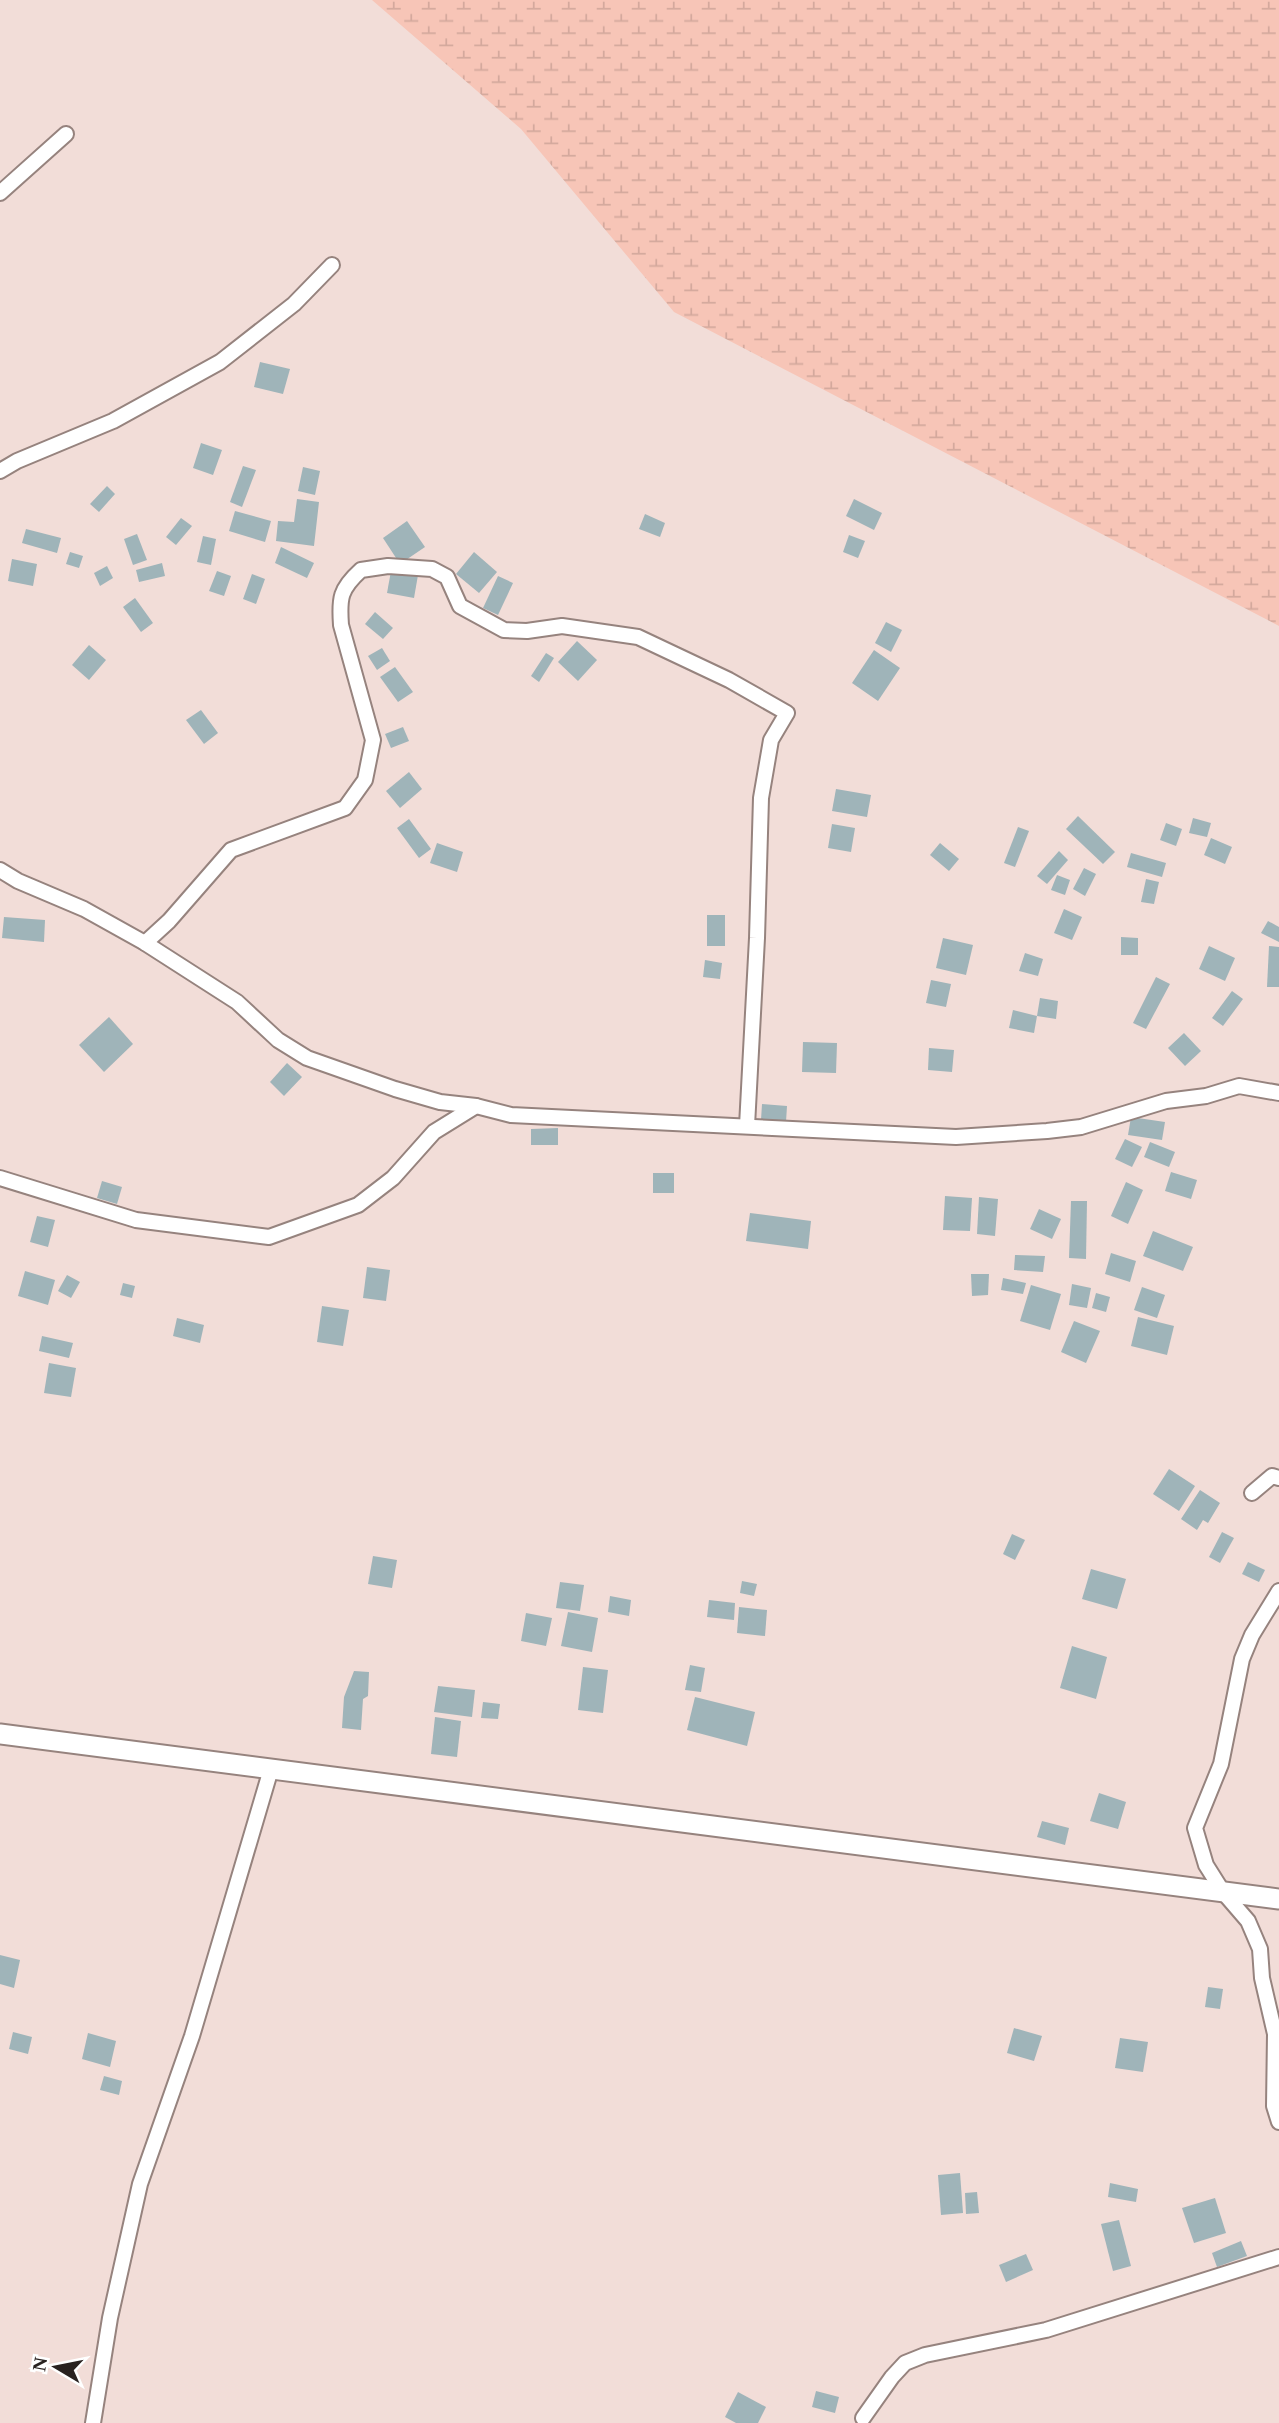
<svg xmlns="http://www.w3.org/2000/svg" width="1279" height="2423" viewBox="0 0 1279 2423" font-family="Georgia,serif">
  <defs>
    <pattern id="wetland-marsh" width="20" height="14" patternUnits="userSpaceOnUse" patternTransform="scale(1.75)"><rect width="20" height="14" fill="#f7c5b7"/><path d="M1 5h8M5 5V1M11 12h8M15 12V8" fill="none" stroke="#d4a99d"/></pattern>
  </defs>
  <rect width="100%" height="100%" fill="#f2ddd8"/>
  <path fill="url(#wetland-marsh)" d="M372 0H1279V626L674 312 521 129Z"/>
  <g fill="#9fb4b9">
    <path d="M260 362 290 369 283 394 254 387Z"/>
    <path d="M201 443 222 450 213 475 193 468Z"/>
    <path d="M243 466 256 470 242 507 230 502Z"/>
    <path d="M303 467 320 471 315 495 298 491Z"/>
    <path d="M107 486 115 494 99 512 90 504Z"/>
    <path d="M297 499 319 502 314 546 276 541 278 521 294 522Z"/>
    <path d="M854 499 882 513 874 530 846 516Z"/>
    <path d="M235 511 271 521 265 542 229 531Z"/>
    <path d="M645 514 665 523 660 537 639 529Z"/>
    <path d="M181 518 192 526 176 545 166 537Z"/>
    <path d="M407 521 425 547 400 564 383 538Z"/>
    <path d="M26 529 61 538 57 553 22 543Z"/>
    <path d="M137 534 147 560 133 565 124 539Z"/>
    <path d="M849 535 865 541 858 558 843 552Z"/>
    <path d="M203 536 216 539 211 565 197 562Z"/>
    <path d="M281 547 314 563 307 578 275 563Z"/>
    <path d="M70 552 83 556 79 568 66 564Z"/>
    <path d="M474 552 497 572 479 593 456 574Z"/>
    <path d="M12 559 37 564 33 586 8 581Z"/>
    <path d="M162 563 165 576 139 582 136 570Z"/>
    <path d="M107 566 113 578 100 586 94 573Z"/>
    <path d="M217 571 231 576 224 596 209 591Z"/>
    <path d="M391 571 418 575 414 598 387 593Z"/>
    <path d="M252 574 265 579 256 604 243 599Z"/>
    <path d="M498 576 513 583 498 615 483 608Z"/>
    <path d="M135 598 153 623 141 632 123 607Z"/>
    <path d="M375 612 393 628 383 639 365 624Z"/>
    <path d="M886 622 902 630 891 652 875 643Z"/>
    <path d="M577 641 597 660 578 681 558 662Z"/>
    <path d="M89 645 106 660 89 680 72 665Z"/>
    <path d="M382 648 390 661 377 670 368 656Z"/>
    <path d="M874 650 900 668 878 701 852 683Z"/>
    <path d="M546 653 554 658 539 682 531 676Z"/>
    <path d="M395 667 413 692 398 702 380 677Z"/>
    <path d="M201 710 218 733 204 744 186 720Z"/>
    <path d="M403 727 409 741 391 748 385 734Z"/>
    <path d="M409 772 422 789 400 808 386 791Z"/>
    <path d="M836 789 871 795 867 817 832 811Z"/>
    <path d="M1078 816 1115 852 1103 864 1066 829Z"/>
    <path d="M1193 818 1211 823 1207 837 1189 833Z"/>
    <path d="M409 819 431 849 419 858 397 828Z"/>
    <path d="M1166 823 1182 829 1176 846 1160 840Z"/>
    <path d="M832 824 855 828 851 852 828 848Z"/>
    <path d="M1018 827 1029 831 1015 867 1004 863Z"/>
    <path d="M1211 838 1232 847 1225 864 1204 855Z"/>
    <path d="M437 843 463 852 457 872 430 863Z"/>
    <path d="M940 843 959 859 949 871 930 855Z"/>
    <path d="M1059 851 1068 860 1047 884 1037 876Z"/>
    <path d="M1131 853 1166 863 1162 877 1127 867Z"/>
    <path d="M1084 868 1096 874 1085 896 1073 889Z"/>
    <path d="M1057 875 1070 880 1065 895 1051 890Z"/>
    <path d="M1146 879 1159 882 1154 904 1141 902Z"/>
    <path d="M1064 909 1082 917 1072 940 1054 933Z"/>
    <rect x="707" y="915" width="18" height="31"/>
    <path d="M4 917 45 920 44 942 2 938Z"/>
    <path d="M1268 921 1279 927V942L1261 933Z"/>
    <path d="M1121 937 1138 938V955H1121Z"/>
    <path d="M943 938 973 945 966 975 936 968Z"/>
    <path d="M1209 946 1235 958 1225 981 1199 969Z"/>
    <path d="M1269 946 1279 947V987H1267Z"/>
    <path d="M1025 953 1043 959 1038 976 1019 971Z"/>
    <path d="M705 960 722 963 720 979 703 977Z"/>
    <path d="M1156 977 1170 984 1146 1029 1133 1023Z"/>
    <path d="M931 980 951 984 946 1007 926 1003Z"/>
    <path d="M1232 991 1243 999 1223 1026 1212 1018Z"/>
    <path d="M1040 998 1058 1001 1056 1019 1037 1016Z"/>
    <path d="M1013 1010 1037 1016 1034 1033 1009 1028Z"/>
    <path d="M109 1017 133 1044 104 1072 79 1045Z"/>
    <path d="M1184 1033 1201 1051 1185 1066 1168 1048Z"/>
    <path d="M803 1042 837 1043 836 1073 802 1072Z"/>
    <path d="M929 1048 954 1050 952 1072 928 1070Z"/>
    <path d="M287 1063 302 1077 284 1096 270 1082Z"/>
    <path d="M762 1104 787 1106 786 1122 761 1120Z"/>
    <path d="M1131 1117 1165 1122 1162 1140 1128 1135Z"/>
    <path d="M558 1128V1145H531V1129Z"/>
    <path d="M1125 1139 1142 1147 1132 1167 1115 1159Z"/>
    <path d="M1150 1142 1175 1152 1169 1167 1144 1157Z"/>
    <path d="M1171 1172 1197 1180 1191 1199 1165 1191Z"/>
    <rect x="653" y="1173" width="21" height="20"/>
    <path d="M102 1181 122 1187 117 1204 97 1198Z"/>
    <path d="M1126 1182 1143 1190 1128 1224 1111 1216Z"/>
    <path d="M945 1196 972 1198 970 1231 943 1230Z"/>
    <path d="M979 1197 998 1199 995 1236 977 1234Z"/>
    <path d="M1071 1201H1087L1086 1259 1069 1258Z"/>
    <path d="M1039 1209 1061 1219 1052 1239 1030 1229Z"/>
    <path d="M750 1213 811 1221 808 1249 746 1241Z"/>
    <path d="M37 1216 55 1220 48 1247 30 1242Z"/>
    <path d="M1153 1231 1193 1247 1183 1271 1143 1256Z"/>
    <path d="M1111 1253 1136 1261 1130 1282 1105 1274Z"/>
    <path d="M1015 1255 1045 1256 1043 1272 1014 1270Z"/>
    <path d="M367 1267 390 1270 386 1301 363 1298Z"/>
    <path d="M25 1271 55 1280 48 1305 18 1296Z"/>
    <path d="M971 1274H989L988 1295 972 1296Z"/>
    <path d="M67 1275 80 1282 71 1298 58 1291Z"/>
    <path d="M1003 1278 1026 1283 1023 1294 1001 1290Z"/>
    <path d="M123 1283 135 1286 132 1298 120 1295Z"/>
    <path d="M1072 1284 1091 1288 1087 1308 1069 1305Z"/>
    <path d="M1031 1285 1061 1294 1050 1330 1020 1321Z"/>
    <path d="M1142 1287 1165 1295 1157 1318 1134 1310Z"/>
    <path d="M1096 1293 1110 1297 1106 1312 1092 1308Z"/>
    <path d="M322 1306 349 1310 343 1346 317 1342Z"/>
    <path d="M1138 1317 1174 1326 1167 1355 1131 1346Z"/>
    <path d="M177 1318 204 1325 200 1343 173 1336Z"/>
    <path d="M1074 1321 1100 1331 1086 1363 1061 1352Z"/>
    <path d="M42 1336 73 1343 69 1358 39 1351Z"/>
    <path d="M49 1363 76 1368 71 1397 44 1393Z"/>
    <path d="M1169 1469 1195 1486 1179 1511 1153 1494Z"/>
    <path d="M1200 1490 1220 1503 1208 1523 1203 1520 1197 1530 1181 1519Z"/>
    <path d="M1222 1532 1234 1538 1220 1563 1209 1557Z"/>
    <path d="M1012 1534 1025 1540 1015 1560 1003 1554Z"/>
    <path d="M373 1556 397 1560 392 1588 368 1584Z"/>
    <path d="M1248 1562 1265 1570 1259 1582 1242 1574Z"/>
    <path d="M1091 1569 1126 1579 1117 1609 1082 1599Z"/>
    <path d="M742 1581 757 1584 754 1596 740 1593Z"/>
    <path d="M560 1582 584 1585 580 1611 556 1608Z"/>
    <path d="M610 1596 631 1600 629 1616 608 1612Z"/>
    <path d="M709 1600 735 1603 734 1620 707 1617Z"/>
    <path d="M739 1607 767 1610 765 1636 737 1633Z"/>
    <path d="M568 1612 598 1618 592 1652 561 1646Z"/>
    <path d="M526 1613 552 1618 546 1646 521 1641Z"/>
    <path d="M1072 1646 1107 1657 1096 1699 1060 1688Z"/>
    <path d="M690 1665 705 1668 701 1692 685 1690Z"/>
    <path d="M583 1667 608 1670 603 1713 578 1710Z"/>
    <path d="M354 1671 369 1672 368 1696 363 1699 361 1730 342 1728 344 1697Z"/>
    <path d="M438 1686 475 1690 472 1717 434 1712Z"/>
    <path d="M695 1697 755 1712 747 1746 687 1730Z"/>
    <path d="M483 1702 500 1704 498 1719 481 1718Z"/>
    <path d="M435 1717 461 1721 457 1757 431 1754Z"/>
    <path d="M1099 1793 1126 1802 1118 1829 1090 1821Z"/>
    <path d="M1042 1821 1069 1828 1065 1845 1037 1837Z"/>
    <path d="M0 1955 20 1960 14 1988 0 1984Z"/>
    <path d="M1208 1987 1223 1989 1220 2009 1205 2007Z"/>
    <path d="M1014 2028 1042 2036 1034 2061 1007 2053Z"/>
    <path d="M13 2032 32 2037 28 2054 9 2049Z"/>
    <path d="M88 2033 116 2041 110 2067 82 2059Z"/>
    <path d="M1120 2038 1148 2042 1143 2072 1115 2068Z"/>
    <path d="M104 2076 122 2081 119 2095 100 2090Z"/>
    <path d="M960 2173 963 2213 941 2215 938 2175Z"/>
    <path d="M1110 2183 1138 2189 1136 2202 1108 2197Z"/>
    <path d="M977 2192 979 2213 966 2214 965 2193Z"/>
    <path d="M1215 2198 1226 2233 1194 2243 1182 2208Z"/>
    <path d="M1119 2220 1131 2266 1113 2271 1101 2224Z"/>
    <path d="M1241 2241 1247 2256 1217 2267 1212 2253Z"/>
    <path d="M1026 2254 1033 2270 1006 2282 999 2265Z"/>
    <path d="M816 2391 839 2397 835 2413 812 2407Z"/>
    <path d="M738 2392 766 2407 758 2423H736L725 2417Z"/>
  </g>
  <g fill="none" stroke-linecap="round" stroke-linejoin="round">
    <g stroke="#96837e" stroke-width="18">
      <g id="minor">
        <path d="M0 193 66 134"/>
        <path d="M0 471 17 461 113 421 220 362 294 304 332 265"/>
        <path d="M0 870 18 881 84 909 145 943 237 1002 278 1040 307 1058 395 1089 440 1102 476 1106 511 1115 956 1137 1047 1131 1081 1127 1166 1101 1206 1096 1239 1086 1279 1093"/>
        <path d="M145 943 169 921 231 850 345 808 365 780 373 740 341 625C339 598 340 589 361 570L388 566 432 569 447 577 460 606 504 630 527 631 562 626 638 637 729 680 787 713 771 740 761 798 757 938 747 1126"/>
        <path d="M0 1178 136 1220 269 1237 358 1205 393 1178 434 1132 476 1106"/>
        <path d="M1252 1493 1272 1476 1279 1478"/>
        <path d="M1279 1591 1252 1635 1242 1659 1221 1764 1195 1828 1206 1865 1223 1892 1248 1921 1260 1949 1262 1978 1275 2034 1274 2106 1279 2122"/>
        <path d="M863 2418 892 2377 905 2363 925 2355 1046 2330 1279 2257"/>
        <path d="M93 2423 110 2318 140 2184 192 2036 271 1769"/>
      </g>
    </g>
    <g stroke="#96837e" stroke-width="23">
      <path id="tertiary" d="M0 1734 1279 1899"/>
    </g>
    <use href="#minor" stroke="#fff" stroke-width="14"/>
    <use href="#tertiary" stroke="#fff" stroke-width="19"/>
  </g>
  <g transform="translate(56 2367) rotate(280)" stroke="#ffffff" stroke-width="5" paint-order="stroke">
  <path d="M0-5L12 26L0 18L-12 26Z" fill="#292220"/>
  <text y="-10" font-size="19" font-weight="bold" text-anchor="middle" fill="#292220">N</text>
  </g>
</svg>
